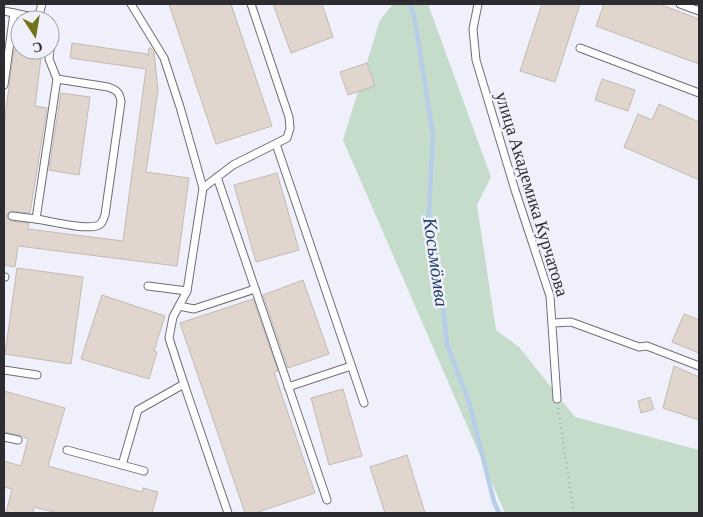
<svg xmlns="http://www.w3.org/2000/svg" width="703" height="517" viewBox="0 0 703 517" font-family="'Crimson Pro',serif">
  <rect width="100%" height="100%" fill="#f0f0fc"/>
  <path fill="#c5dcca" d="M393 4H428L491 177 477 205 496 330 519 347 575 417 699 450V513H505L343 140 380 20Z"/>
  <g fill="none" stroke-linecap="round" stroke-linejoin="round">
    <path stroke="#b6cee9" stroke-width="4.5" d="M410 4 414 15 433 135 428 227 439 267 447 344 469 402 494 502 499 513"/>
  </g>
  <g fill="#e0d6cd" stroke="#c4bab1">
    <path d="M169 4H231L272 126 216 144Z"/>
    <path d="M273 4H322L333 37 291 53Z"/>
    <path d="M542 4H580L555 82 520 71Z"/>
    <path d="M604 4H659L699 19V64L596 26Z"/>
    <path d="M72 43 147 54 148 56 149 48H151L154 52 158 90 146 172 189 178 177 266 18 246 15 267 4 265V124L14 50H42L35 106 47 108 30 213 10 211 7 215V218L11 221 29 223 28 229 123 241 146 69 70 58Z"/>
    <path d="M367 63 375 86 348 95 340 72Z"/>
    <path d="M602 79 635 90 628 111 595 100Z"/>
    <path d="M61 93 90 97 79 175 49 170Z"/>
    <path d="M659 104 699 122V180L624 147 638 114 652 120Z"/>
    <path d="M277 173 299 250 256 262 234 185Z"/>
    <path d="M17 268 83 277 71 364 5 354Z"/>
    <path d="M303 280 329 354 288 368 263 295Z"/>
    <path d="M102 295 165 316 154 351 157 352 149 379 81 359Z"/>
    <path d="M253 299 278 371 274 372 315 493 255 513H245L180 323Z"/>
    <path d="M684 314 699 320V353L672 342Z"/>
    <path d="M674 366 699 377V420L663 408Z"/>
    <path d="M343 389 362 456 329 465 311 398Z"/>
    <path d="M4 391 65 408 48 466 142 492 143 488 158 492 152 513H58L34 507 33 513H6L12 489 4 487V461L21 466 28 439 19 435 4 432Z"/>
    <path d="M650 397 654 409 641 413 638 401Z"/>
    <path d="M407 455 425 513H385L370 467Z"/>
  </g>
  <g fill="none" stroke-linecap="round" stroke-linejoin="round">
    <g stroke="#6f6f7a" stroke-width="9">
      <g id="service">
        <path d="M478 4 473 29 476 60 515 190 550 296 557 399"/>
        <path d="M680 4 699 11"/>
        <path d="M4 11 38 18 42 4"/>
        <path d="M38 18 47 20"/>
        <path d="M50 24 52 33 50 49"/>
        <path d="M580 48 699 93"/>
        <path d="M4 85 14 13"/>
        <path d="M276 144 364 403"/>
        <path d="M217 177 327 500"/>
        <path d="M203 188 233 165 287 138 290 128 289 117 251 4"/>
        <path d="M12 216 36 219 57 79 49 59 50 50"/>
        <path d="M36 219C50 221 87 231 99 225 103 223 103 219 105 215L121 102C120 93 117 90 108 87L57 79"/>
        <path d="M4 277H5"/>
        <path d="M148 286 187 291"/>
        <path d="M179 306 194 309 255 289"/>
        <path d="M553 323 571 322 639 347 647 346 699 366"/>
        <path d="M4 370 37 375"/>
        <path d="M184 384 228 513"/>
        <path d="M288 387 351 366"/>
        <path d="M4 437 18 440"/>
        <path d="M67 450 122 465 138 410 184 384 169 338 173 317 187 291 203 188 180 107 164 58 131 4"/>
        <path d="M122 465 144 471"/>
      </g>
    </g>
    <path stroke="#ababb5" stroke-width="2.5" stroke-dasharray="1 4" stroke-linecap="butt" d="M558 408 574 513"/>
    <use href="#service" stroke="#fff" stroke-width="7"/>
  </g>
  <g text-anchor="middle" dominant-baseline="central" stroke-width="5" stroke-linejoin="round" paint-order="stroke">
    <g font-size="18" fill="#2c2c31" stroke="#f0f0fc">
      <text transform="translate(532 194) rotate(73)">улица Академика Курчатова</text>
    </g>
    <g font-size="19" font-style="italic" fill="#1a3e63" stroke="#f0f0fc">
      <text transform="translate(436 262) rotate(82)">Косьмӧмва</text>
    </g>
  </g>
  <rect width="703" height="517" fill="none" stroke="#2c2c31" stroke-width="10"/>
  <g transform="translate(35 35) rotate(168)"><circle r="24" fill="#f0f0fc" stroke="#a2a2ab"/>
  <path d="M0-4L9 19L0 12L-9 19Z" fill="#737318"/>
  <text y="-8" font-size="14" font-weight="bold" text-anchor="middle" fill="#2c2c31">С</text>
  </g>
</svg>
